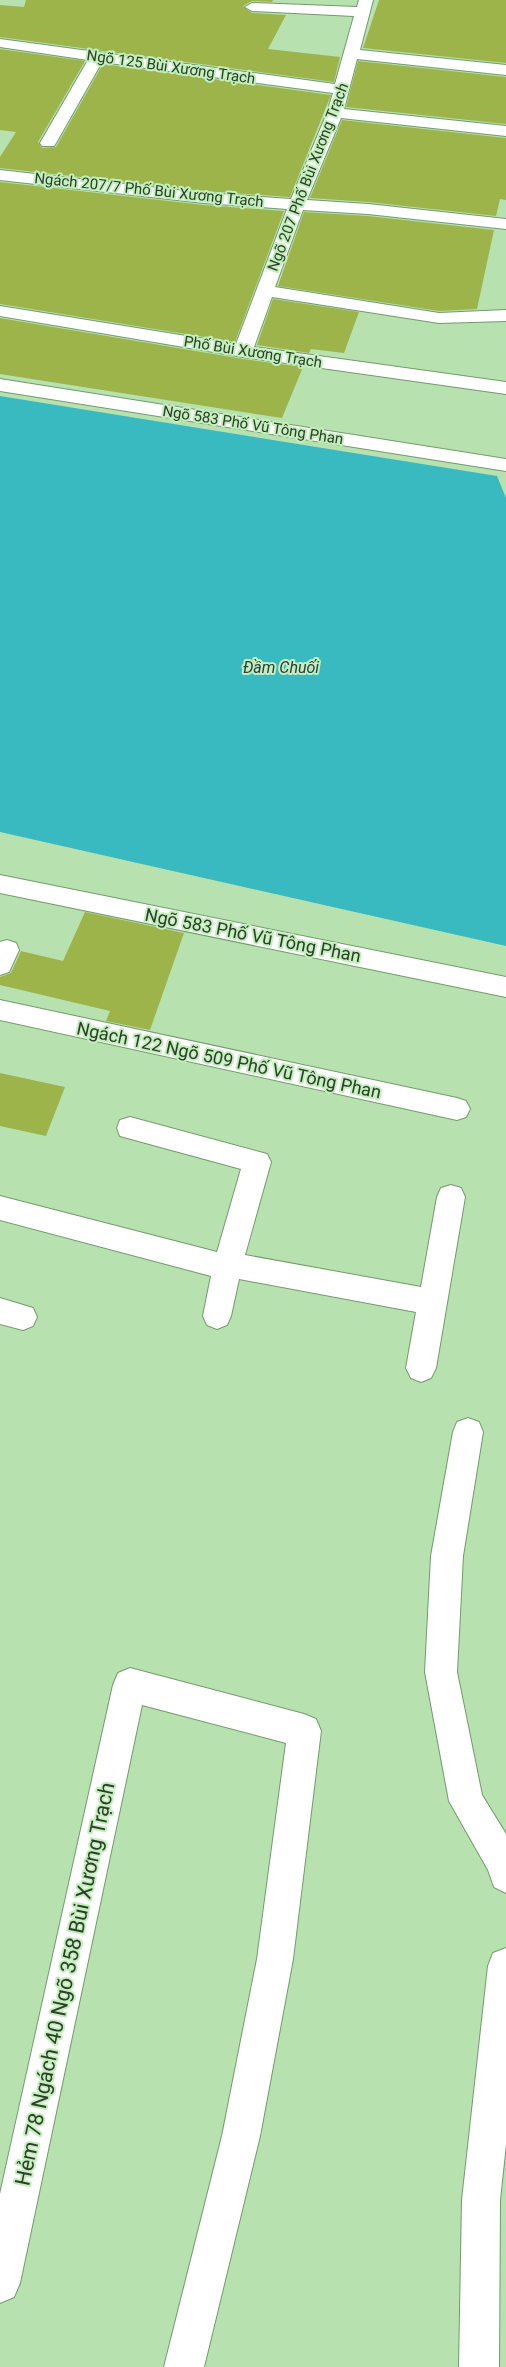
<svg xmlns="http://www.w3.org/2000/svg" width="506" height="2367" viewBox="0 0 506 2367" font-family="Roboto,sans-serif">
  <rect width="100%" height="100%" fill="#b7e2af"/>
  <path fill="#39bac1" d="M0 396 497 476 506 498V946L0 832Z"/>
  <g fill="#9cb44a">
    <path d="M26 0H273L272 2 252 1 243 6 252 13 286 15 268 49 340 57 334 82 0 37V5L24 7Z"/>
    <path d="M379 0H506V63L363 48Z"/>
    <path d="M0 49 85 61 38 142 42 148 56 147 103 64 331 95 290 197 204 191 0 168V157L16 132 0 130Z"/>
    <path d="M358 61 506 77V124L346 107Z"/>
    <path d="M342 120 506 138V200L500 199 496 216 368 202 310 198Z"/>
    <path d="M0 182 204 205 284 211 235 342 0 304Z"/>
    <path d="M304 212 368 216 494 230 477 309 439 311 278 286Z"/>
    <path d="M273 299 359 312 344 353 311 349 309 353 257 345Z"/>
    <path d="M0 318 243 359 303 367 282 418 0 374Z"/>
    <path d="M85 912 184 933 150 1030 106 1021 110 1011 0 985V977L11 973 21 951 63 961Z"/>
    <path d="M0 1073 65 1087 46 1136 0 1126Z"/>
  </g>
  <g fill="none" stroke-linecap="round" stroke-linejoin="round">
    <g stroke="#729b6b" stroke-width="2">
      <g id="minor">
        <path d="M359 0H373L360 50 506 65V75L357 59 344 109 506 126V136L341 118 307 200 368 204 506 219V229L368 214 303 210 275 287 439 313 506 310V321L439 323 272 297 254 347 506 382V394L243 357 0 316V306L236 344 287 209 204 203 0 180V170L204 193 291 199 327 113 333 93 102 62 56 143 54 146H42L40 143 88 60 0 47V39L335 84 354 16 252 11 245 7 252 3 357 7Z"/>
        <path d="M0 379 506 459V471L0 391Z"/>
        <path d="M0 875 506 977V997L0 893Z"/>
        <path d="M7 940 16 943 19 950 9 972 0 975V942Z"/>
        <path d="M0 1000 457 1098 466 1101 470 1109 466 1117 457 1120 0 1020Z"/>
        <path d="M130 1117 267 1154 271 1162 245 1255 421 1287 437 1197 441 1188 451 1185 461 1188 465 1197 436 1368 431 1378 421 1382 411 1378 406 1368 416 1312 239 1279 231 1316 227 1325 217 1329 207 1325 203 1316 211 1276 0 1220V1196L217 1252 241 1169 120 1136 117 1128 120 1120Z"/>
        <path d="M0 1298 33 1308 37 1317 33 1326 23 1330 0 1324Z"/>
        <path d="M468 1418 479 1422 483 1432 463 1556 457 1672 482 1795 506 1834V1893L494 1887 488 1870 449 1801 425 1672 431 1556 453 1432 457 1422Z"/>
        <path d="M130 1668 304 1714 316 1719 321 1731 293 1959 260 2136 204 2367H164L222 2136 257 1959 286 1743 142 1705 20 2283 14 2297 0 2303V2194L113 1685 118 1673Z"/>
        <path d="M506 1948V2144L500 2200 499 2367H459L462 2200 488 1966 493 1953Z"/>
      </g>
    </g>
    <use href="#minor" fill="#fff" fill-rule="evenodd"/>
  </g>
  <g text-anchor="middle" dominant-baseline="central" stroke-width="4" stroke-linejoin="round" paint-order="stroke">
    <g font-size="15" fill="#2d3e2a" stroke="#c3efbc">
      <text transform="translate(171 67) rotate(8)">Ngõ 125 Bùi Xương Trạch</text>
      <text transform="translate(308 177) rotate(-69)">Ngõ 207 Phố Bùi Xương Trạch</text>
      <text transform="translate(149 190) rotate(6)">Ngách 207/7 Phố Bùi Xương Trạch</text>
      <text transform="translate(253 352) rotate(9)">Phố Bùi Xương Trạch</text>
      <text transform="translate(253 425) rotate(9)">Ngõ 583 Phố Vũ Tông Phan</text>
    </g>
    <g font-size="16" font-style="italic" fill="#254042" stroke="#c3efbc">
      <text x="281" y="667">Đầm Chuối</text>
    </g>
    <g font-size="18" fill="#2d3e2a" stroke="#c3efbc">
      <text transform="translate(253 935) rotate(11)">Ngõ 583 Phố Vũ Tông Phan</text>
      <text transform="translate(229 1060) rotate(12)">Ngách 122 Ngõ 509 Phố Vũ Tông Phan</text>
    </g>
    <g font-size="21" fill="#2d3e2a" stroke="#c3efbc">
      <text transform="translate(65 1984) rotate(-78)">Hẻm 78 Ngách 40 Ngõ 358 Bùi Xương Trạch</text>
    </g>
  </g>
</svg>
